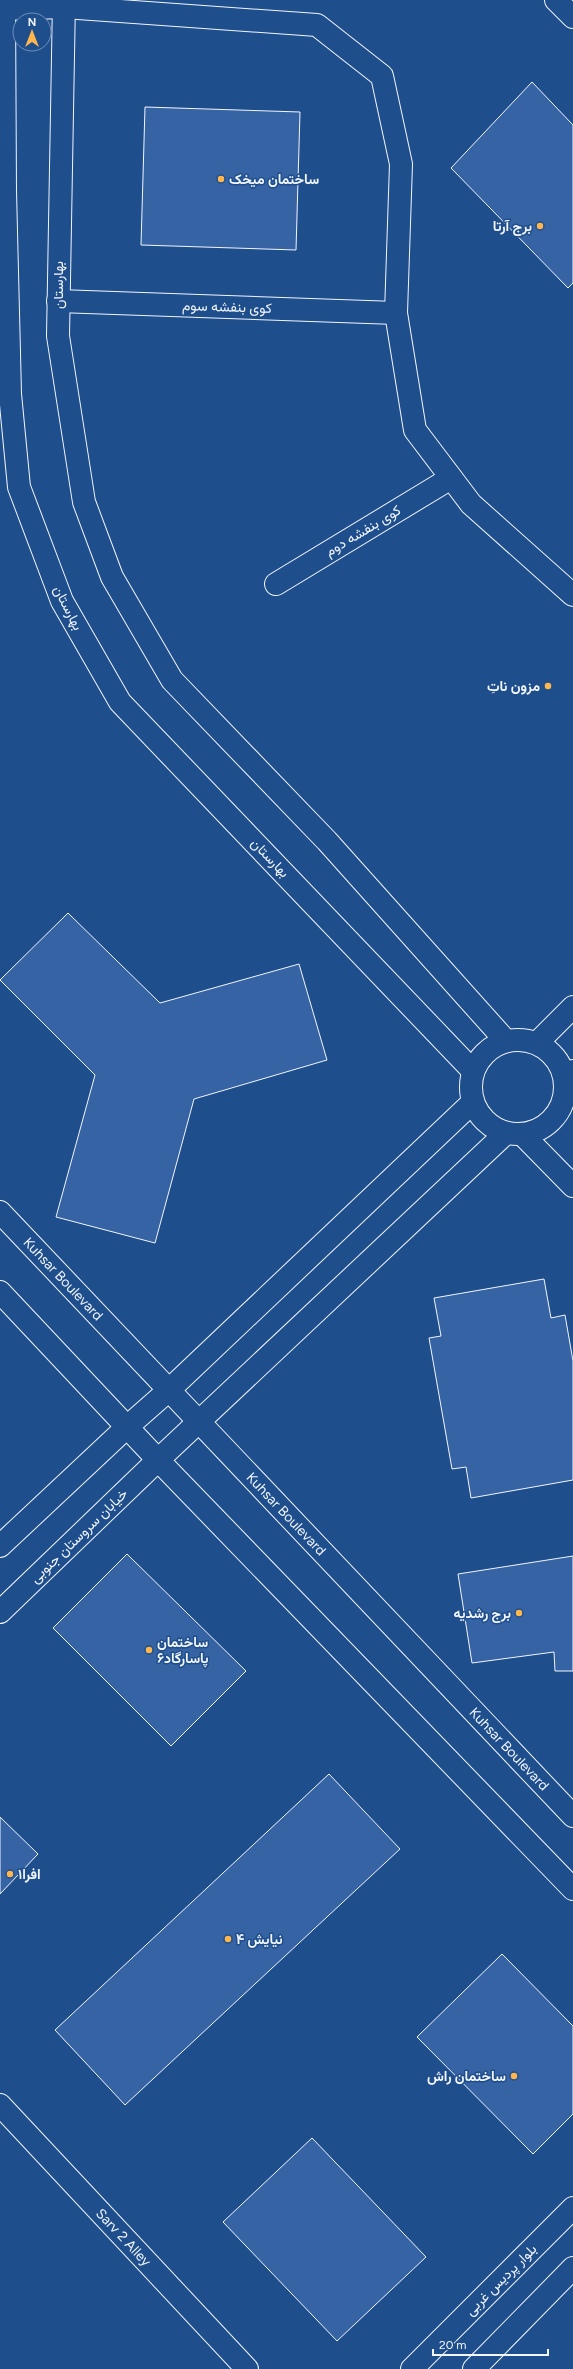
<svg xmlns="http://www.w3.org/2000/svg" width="573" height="2369" viewBox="0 0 573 2369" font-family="Figtree,Vazirmatn,sans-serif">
  <rect width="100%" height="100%" fill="#1f4e8c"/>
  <g fill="#3563a3" stroke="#f2f6ff">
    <path d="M532 82 573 125V283L568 288 451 168Z"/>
    <path d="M145 107 300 112 296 250 141 245Z"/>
    <path d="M68 913 160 1003 299 964 327 1060 194 1099 155 1243 56 1217 95 1075 0 980Z"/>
    <path d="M544 1279 551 1318 565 1315 573 1361V1480L471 1498 466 1467 452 1469 429 1338 441 1336 434 1298Z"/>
    <path d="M127 1554 246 1671 171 1746 53 1628Z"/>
    <path d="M573 1556V1671H555L554 1652 472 1663 458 1574Z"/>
    <path d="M329 1774 400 1849 125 2105 55 2030Z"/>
    <path d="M0 1817 38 1854 0 1894Z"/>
    <path d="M502 1954 573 2026V2114L533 2154 417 2037Z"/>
    <path d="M312 2138 426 2257 337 2341 223 2222Z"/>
  </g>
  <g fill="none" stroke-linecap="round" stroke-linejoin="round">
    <g stroke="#f2f6ff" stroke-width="24">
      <g id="minor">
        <path d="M556 0 573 17"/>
        <path d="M64 7 317 25 382 76 401 164 396 313 415 430 471 504 573 595"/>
        <path d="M58 301 396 313"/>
        <path d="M276 584 451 478"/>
        <path id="s1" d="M0 2105 247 2369"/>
      </g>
    </g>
    <g stroke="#f2f6ff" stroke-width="24">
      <g id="tertiary">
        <path d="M4 0 5 190 10 394 19 487 62 601 120 702 473 1071"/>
        <path d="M64 0 58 336 84 502 112 577 172 680 327 841 506 1041"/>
        <path d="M0 9 64 7"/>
        <path d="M537 1043 573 1007"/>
        <path d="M565 1079 573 1071"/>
        <path d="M0 1546 127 1427"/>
        <path d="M0 1612 158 1460"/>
        <path d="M412 2369 573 2208"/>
        <path d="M474 2369 573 2268"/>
      </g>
    </g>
    <g stroke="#f2f6ff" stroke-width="24">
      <g id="secondary">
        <circle cx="518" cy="1087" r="47"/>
        <path d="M522 1134 573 1186"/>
        <path id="s2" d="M0 1212 573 1816"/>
        <path d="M0 1292 158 1460 573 1889"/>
        <path d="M127 1427 169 1390 473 1102"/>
        <path d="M158 1460 506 1133"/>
      </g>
    </g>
    <use href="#minor" stroke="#1f4e8c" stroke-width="22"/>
    <use href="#tertiary" stroke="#1f4e8c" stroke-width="22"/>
    <use href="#secondary" stroke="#1f4e8c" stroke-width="22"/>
  </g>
  <g fill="#ffb74d" stroke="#1f4e8c" stroke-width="1.5">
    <circle cx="221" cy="179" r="4"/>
    <circle cx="540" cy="226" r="4"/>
    <circle cx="548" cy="686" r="4"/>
    <circle cx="519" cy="1613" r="4"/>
    <circle cx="149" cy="1650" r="4"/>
    <circle cx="10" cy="1874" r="4"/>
    <circle cx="228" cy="1939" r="4"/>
    <circle cx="514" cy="2076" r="4"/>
  </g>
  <g text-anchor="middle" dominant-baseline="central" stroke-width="3" stroke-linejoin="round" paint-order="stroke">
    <g font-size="14" font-weight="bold" fill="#f2f6ff" stroke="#1f4e8c" text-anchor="start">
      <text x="229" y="179">ساختمان میخک</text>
      <text x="532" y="226" text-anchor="end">برج آرتا</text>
      <text x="540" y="686" text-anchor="end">مزون ناتِ</text>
      <text x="511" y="1613" text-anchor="end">برج رشدیه</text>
      <text x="157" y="1642">ساختمان<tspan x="157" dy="16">پاسارگاد۶</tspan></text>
      <text x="18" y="1874">افرا۱</text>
      <text x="236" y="1939">نیایش ۴</text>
      <text x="506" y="2076" text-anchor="end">ساختمان راش</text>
    </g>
    <g font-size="14" fill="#f2f6ff" stroke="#1f4e8c">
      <text transform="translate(58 285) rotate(-90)">بهارستان</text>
      <text transform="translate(227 307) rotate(2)">کوی بنفشه سوم</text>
      <text transform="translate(363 531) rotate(-31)">کوی بنفشه دوم</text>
      <text transform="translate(68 608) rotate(63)">بهارستان</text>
      <text transform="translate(270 858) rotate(46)">بهارستان</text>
      <text stroke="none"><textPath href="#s2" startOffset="92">Kuhsar Boulevard</textPath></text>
      <text stroke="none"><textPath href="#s2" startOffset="416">Kuhsar Boulevard</textPath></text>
      <text transform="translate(79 1536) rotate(-44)">خیابان سروستان جنوبی</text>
      <text stroke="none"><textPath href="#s2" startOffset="740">Kuhsar Boulevard</textPath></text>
      <text stroke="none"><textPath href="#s1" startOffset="181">Sarv 2 Alley</textPath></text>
      <text transform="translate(501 2280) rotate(-45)">بلوار پردیس غربی</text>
    </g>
  </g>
  <g transform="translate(32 32)"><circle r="19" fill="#1f4e8c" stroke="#7391ba"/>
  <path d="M0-3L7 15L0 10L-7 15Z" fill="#ffb74d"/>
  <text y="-6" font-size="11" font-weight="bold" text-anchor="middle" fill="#f2f6ff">N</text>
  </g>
  <path d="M433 2349v6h115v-6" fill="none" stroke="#f2f6ff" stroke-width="2"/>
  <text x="439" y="2349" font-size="12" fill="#f2f6ff" stroke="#1f4e8c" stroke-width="3" paint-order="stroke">20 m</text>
</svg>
